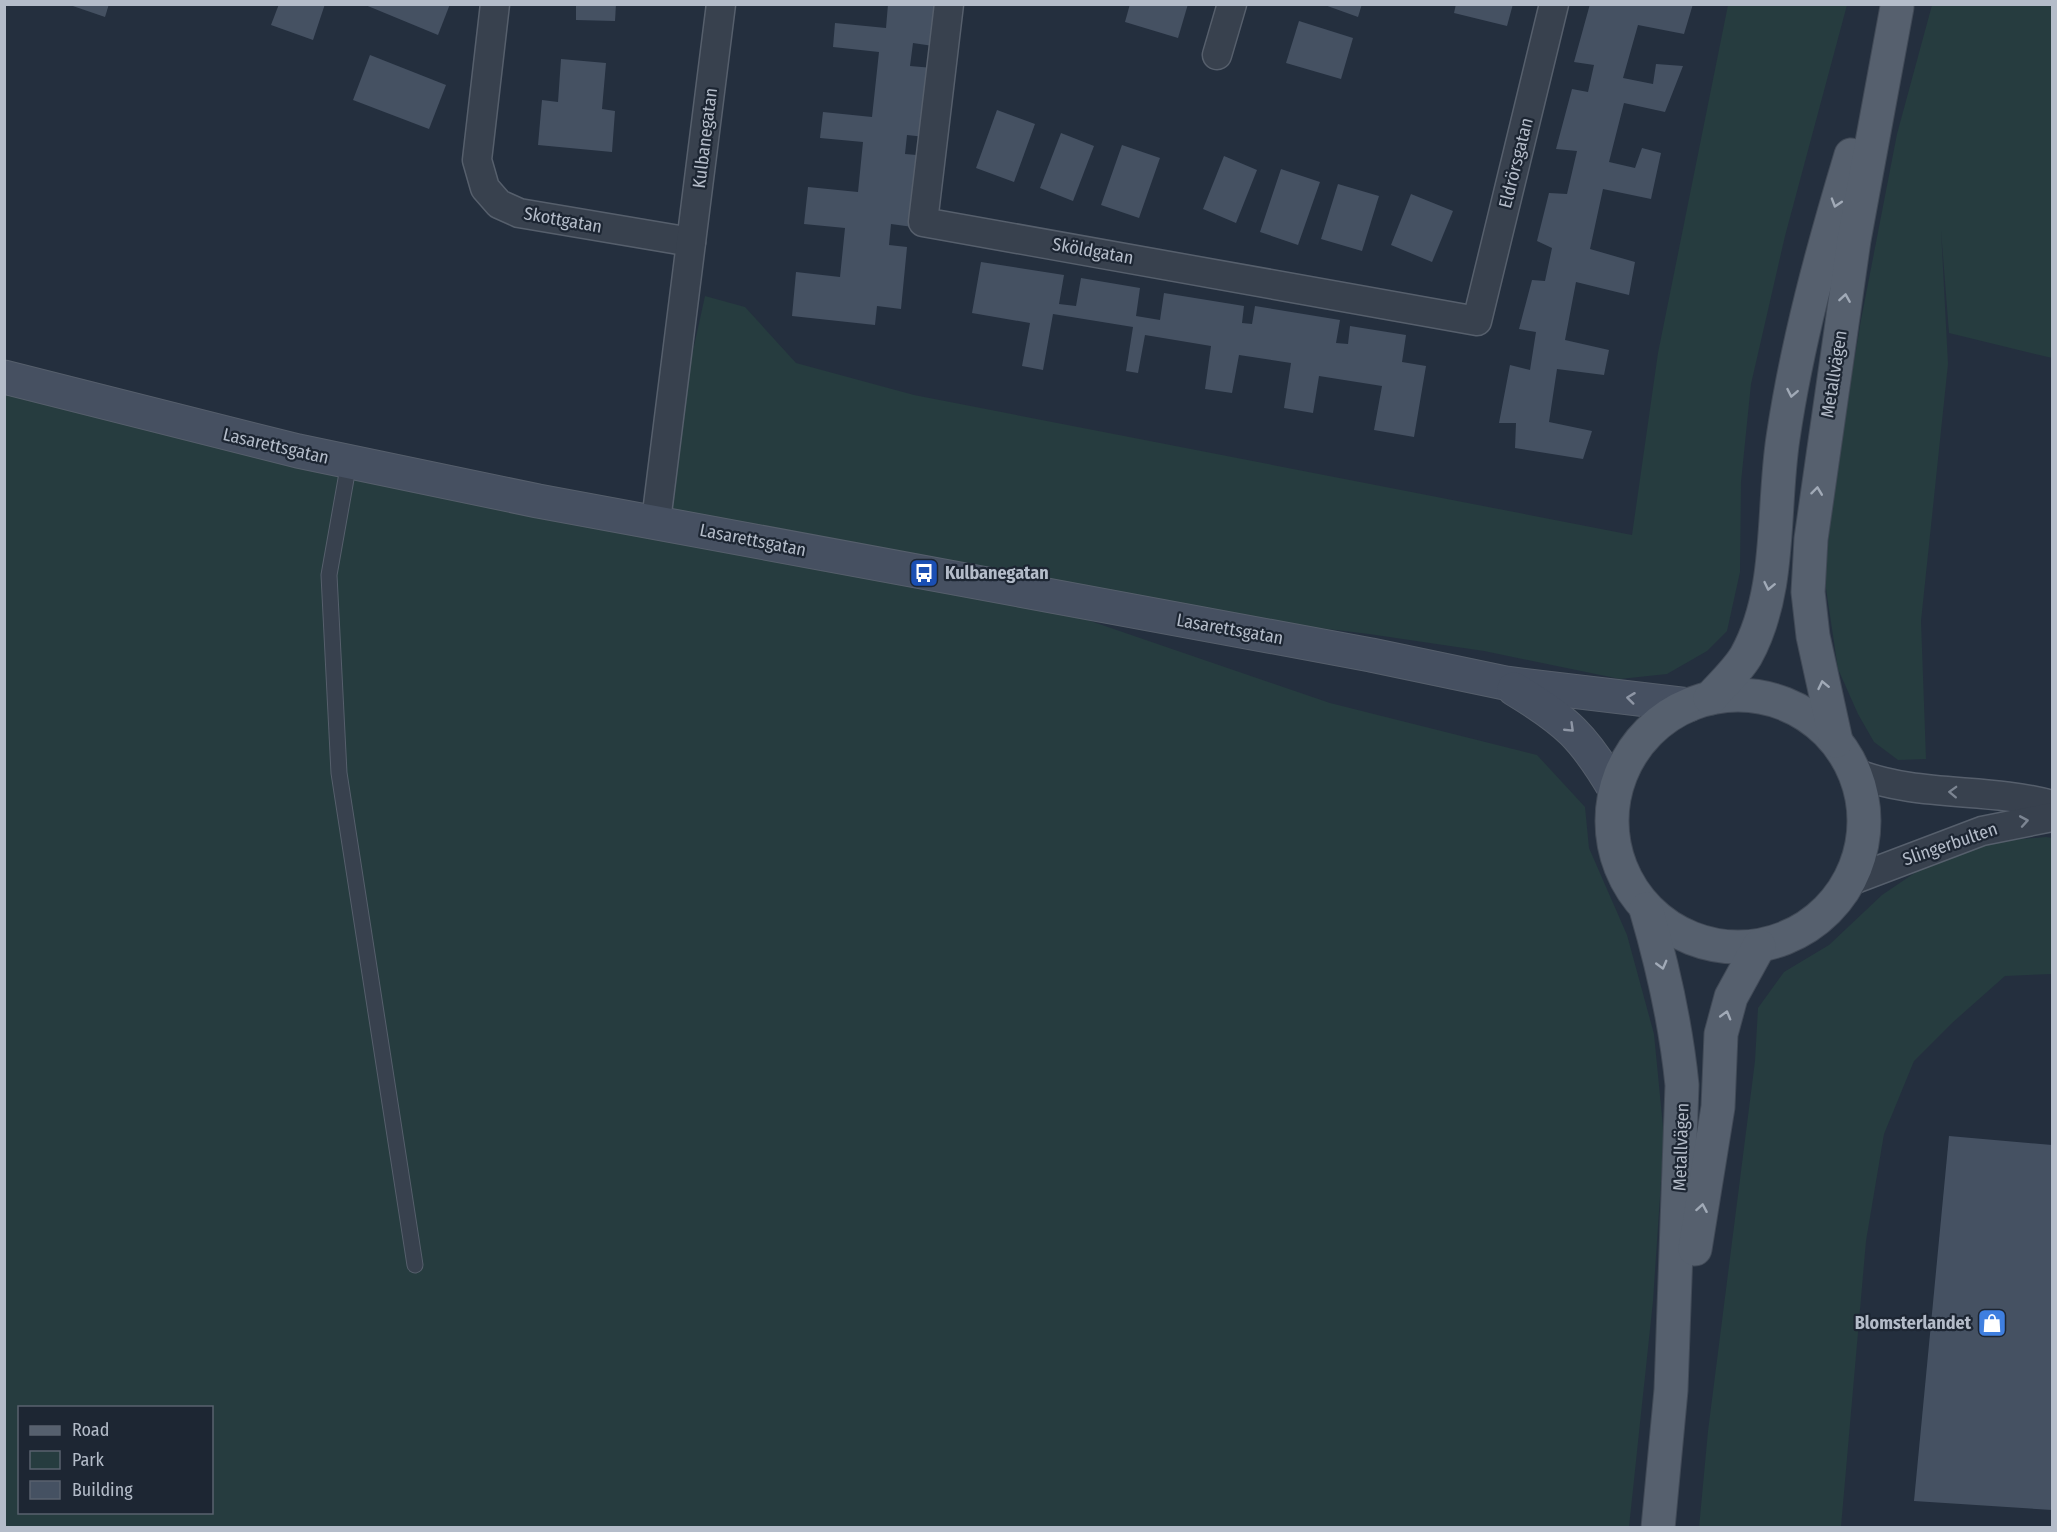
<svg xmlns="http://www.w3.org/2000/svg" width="2057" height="1532" viewBox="0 0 2057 1532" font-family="'Fira Sans Condensed',sans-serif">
  <rect width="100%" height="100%" fill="#242f3e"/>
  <g fill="#263c3f" fill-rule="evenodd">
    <path d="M1728 5H1847L1785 236 1751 384 1741 482 1740 572 1727 631 1707 651 1667 674 1620 679 1484 651 1369 634 997 589 1330 703 1537 755 1585 807 1589 848 1627 935 1654 1034 1664 1137 1653 1301 1629 1527 5 1528V377L656 519 705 296 745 307 796 363 914 395 1632 535 1658 353ZM20 1408H212V1512H20Z"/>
    <path d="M1932 5H2052V358L1949 333 1941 230 1948 364 1921 621 1926 759 1898 760 1874 742 1858 714 1838 669 1825 582 1832 494 1861 320 1897 134Z"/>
    <path d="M2046 837 2052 838V974L2005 976 1952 1023 1914 1061 1884 1134 1866 1241 1841 1527 1699 1528 1708 1431 1755 1061 1758 1008 1784 972 1829 945 1882 895 1919 870 1957 851 1987 842Z"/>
  </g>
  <g fill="#455162">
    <path d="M67 4H109L105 17Z"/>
    <path d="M279 4H325L313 40 271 25Z"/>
    <path d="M363 4H450L438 35Z"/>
    <path d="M576 4H616L615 21 576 20Z"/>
    <path d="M888 4H937L933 46 913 43 910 66 933 68 925 137 907 135 905 154 928 156 920 228 891 224 889 245 907 247 901 309 877 306 875 325 792 316 796 272 840 277 845 228 804 224 808 187 858 192 863 142 820 138 823 112 872 117 879 52 833 47 835 23 886 28Z"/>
    <path d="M1130 4H1188L1178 38 1125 22Z"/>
    <path d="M1322 4H1362L1358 17Z"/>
    <path d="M1456 4H1513L1507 26 1454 13Z"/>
    <path d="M1590 4H1693L1684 34 1638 25 1623 78 1653 84 1656 64 1683 66 1665 112 1624 103 1609 162 1635 168 1642 148 1661 153 1651 199 1603 189 1590 249 1635 262 1629 295 1576 282 1565 340 1609 350 1604 375 1557 369 1549 422 1592 431 1583 459 1515 448 1516 423H1499L1510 365 1530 370 1536 332 1519 329 1532 280 1545 281 1552 248 1537 241 1549 193 1567 194 1577 151 1556 149 1572 89 1588 92 1594 65 1574 62Z"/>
    <path d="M1299 21 1353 38 1341 79 1286 63Z"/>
    <path d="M370 55 446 85 429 129 353 100Z"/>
    <path d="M561 59 606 63 602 109 615 111 612 152 538 145 542 100 558 102Z"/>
    <path d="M997 110 1035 124 1014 182 976 168Z"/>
    <path d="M1061 133 1094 146 1073 201 1040 188Z"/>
    <path d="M1122 145 1160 158 1139 218 1101 205Z"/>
    <path d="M1224 156 1257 170 1236 223 1203 209Z"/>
    <path d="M1281 169 1320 182 1298 245 1260 232Z"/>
    <path d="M1338 184 1379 196 1362 251 1321 239Z"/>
    <path d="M1411 194 1453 211 1432 262 1391 245Z"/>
    <path d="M981 262 1064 275 1059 304 1076 306 1081 278 1140 288 1136 316 1160 320 1164 293 1244 306 1242 323 1252 324 1255 306 1340 320 1336 343 1348 344 1350 326 1406 335 1402 362 1426 366 1414 437 1374 430 1382 386 1319 376 1313 413 1284 408 1291 363 1239 355 1232 393 1205 389 1211 346 1145 335 1138 373 1126 371 1133 327 1053 314 1043 370 1022 366 1030 323 972 313Z"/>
    <path d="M1949 1136 2052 1145V1510L1914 1501Z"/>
  </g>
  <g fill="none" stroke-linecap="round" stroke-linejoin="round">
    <g stroke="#565f6c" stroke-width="17">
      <path id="lane" d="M349 462 329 575 339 773 415 1265"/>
    </g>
    <g stroke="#565f6c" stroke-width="31">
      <g id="street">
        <path d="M495 4 477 160 485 188 499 204 519 213 691 242"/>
        <path d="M949 4 923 222 1477 321 1554 4"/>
        <path d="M1217 55 1232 4"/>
        <path d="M656 521 721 4"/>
        <path d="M1855 773C1919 798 1987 787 2052 805"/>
        <path d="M1850 881 1982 831 2052 817"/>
      </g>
    </g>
    <g stroke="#565f6c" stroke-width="35">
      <g id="secondary">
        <path d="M4 377 298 451 538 501 1371 655 1505 683 1689 705"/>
        <path d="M1514 689C1567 721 1584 737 1615 790"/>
      </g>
    </g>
    <g stroke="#414a57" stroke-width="35">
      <g id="primary">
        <circle cx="1738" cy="821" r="126"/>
        <path d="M1710 698C1722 685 1737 671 1746 656 1782 591 1772 510 1783 438 1797 343 1823 248 1851 155"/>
        <path d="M1836 741 1813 636 1808 592 1811 539 1854 240 1897 7"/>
        <path d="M1646 909C1663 967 1676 1025 1682 1085L1671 1390 1658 1528"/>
        <path d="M1695 1249 1718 1107 1721 1034 1731 997 1759 946"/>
      </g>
    </g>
    <use href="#lane" stroke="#38414e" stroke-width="15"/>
    <use href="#street" stroke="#38414e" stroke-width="28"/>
    <use href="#secondary" stroke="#465061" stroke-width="33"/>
    <use href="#primary" stroke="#56606e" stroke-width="33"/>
  </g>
  <defs><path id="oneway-chevron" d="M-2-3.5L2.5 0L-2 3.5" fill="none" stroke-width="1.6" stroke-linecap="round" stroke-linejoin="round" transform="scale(1.5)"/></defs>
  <g stroke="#a1aab7">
    <use href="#oneway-chevron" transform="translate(1836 203) rotate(107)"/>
    <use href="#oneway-chevron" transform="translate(1845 298) rotate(-81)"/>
    <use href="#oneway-chevron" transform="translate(1792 393) rotate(101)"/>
    <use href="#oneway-chevron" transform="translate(1817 491) rotate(-83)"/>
    <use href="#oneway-chevron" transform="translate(1769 586) rotate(102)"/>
    <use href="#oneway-chevron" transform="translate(1823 685) rotate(-102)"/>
    <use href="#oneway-chevron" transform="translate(1662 965) rotate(75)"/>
    <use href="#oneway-chevron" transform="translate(1726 1015) rotate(-74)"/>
    <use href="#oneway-chevron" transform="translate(1702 1208) rotate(-80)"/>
  </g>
  <g stroke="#8e96a5">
    <use href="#oneway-chevron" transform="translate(1631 698) rotate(-173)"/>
    <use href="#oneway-chevron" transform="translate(1570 728) rotate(44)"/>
  </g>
  <g stroke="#7c8592">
    <use href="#oneway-chevron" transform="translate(1953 792) rotate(-178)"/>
    <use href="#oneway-chevron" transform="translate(2024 821) rotate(-10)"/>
  </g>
  <defs>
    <g id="bus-square" transform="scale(1.5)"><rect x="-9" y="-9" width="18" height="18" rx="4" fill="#1a4fb4" stroke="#1d2633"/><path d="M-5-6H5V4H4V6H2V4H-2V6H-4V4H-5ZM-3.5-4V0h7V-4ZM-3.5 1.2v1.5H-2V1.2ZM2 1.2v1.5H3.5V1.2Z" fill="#fff"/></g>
    <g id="shop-square" transform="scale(1.5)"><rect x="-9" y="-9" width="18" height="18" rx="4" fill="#3f7fe0" stroke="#1d2633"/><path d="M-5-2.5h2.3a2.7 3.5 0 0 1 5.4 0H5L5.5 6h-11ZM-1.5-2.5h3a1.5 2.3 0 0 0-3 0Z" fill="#fff"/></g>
  </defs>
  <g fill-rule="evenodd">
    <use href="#bus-square" x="924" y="573"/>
    <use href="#shop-square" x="1992" y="1323"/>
  </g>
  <g text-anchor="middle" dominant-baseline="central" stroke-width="4.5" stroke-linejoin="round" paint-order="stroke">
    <g font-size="18" fill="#b4bcc9" stroke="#1d2633">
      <text transform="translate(705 138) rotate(-83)">Kulbanegatan</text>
      <text transform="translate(1516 163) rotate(-76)">Eldrörsgatan</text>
      <text transform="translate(563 220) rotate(10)">Skottgatan</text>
      <text transform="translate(1093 251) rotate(10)">Sköldgatan</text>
      <text transform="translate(1834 374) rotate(-81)">Metallvägen</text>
      <text transform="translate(276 446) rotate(13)">Lasarettsgatan</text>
      <text transform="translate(753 540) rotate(11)">Lasarettsgatan</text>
      <text transform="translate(1230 629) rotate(10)">Lasarettsgatan</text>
      <text transform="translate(1950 844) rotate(-19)">Slingerbulten</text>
      <text transform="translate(1681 1147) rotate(-88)">Metallvägen</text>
    </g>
    <g font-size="18" font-weight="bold" fill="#b4bcc9" stroke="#1d2633" text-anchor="start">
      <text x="945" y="573">Kulbanegatan</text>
      <text x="1971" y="1323" text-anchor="end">Blomsterlandet</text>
    </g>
  </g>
  <rect width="2057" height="1532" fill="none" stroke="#b4bcc9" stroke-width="12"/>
  <rect x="18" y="1406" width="195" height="108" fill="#1d2633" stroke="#59626f" stroke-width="1.5"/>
  <rect x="30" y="1426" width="30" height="9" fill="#56606e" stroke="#59626f" stroke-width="1.5"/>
  <text x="72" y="1436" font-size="18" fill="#b4bcc9">Road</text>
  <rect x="30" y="1451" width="30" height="18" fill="#263c3f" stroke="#59626f" stroke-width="1.5"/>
  <text x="72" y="1466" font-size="18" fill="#b4bcc9">Park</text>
  <rect x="30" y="1481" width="30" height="18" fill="#455162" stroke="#59626f" stroke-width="1.5"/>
  <text x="72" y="1496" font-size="18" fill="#b4bcc9">Building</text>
</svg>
